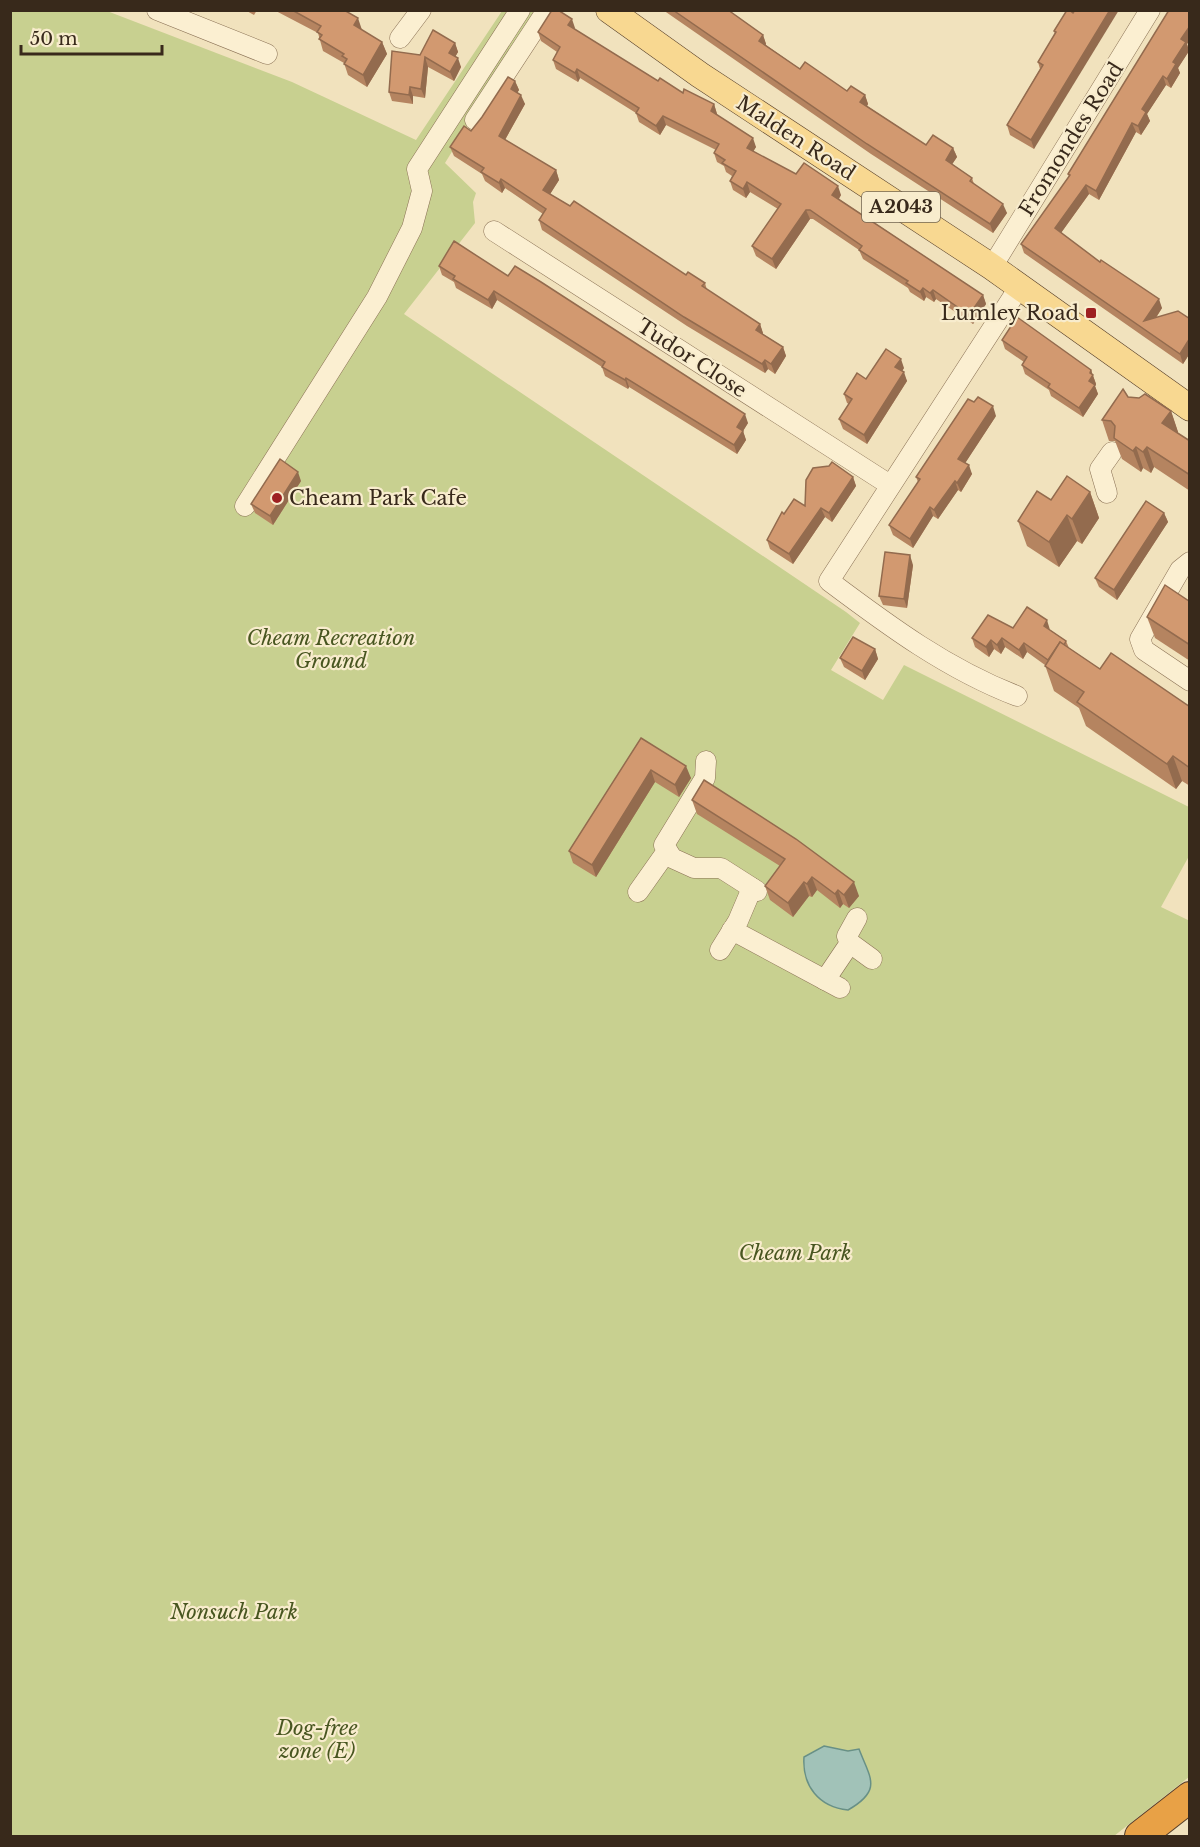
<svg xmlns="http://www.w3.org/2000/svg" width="1200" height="1847" viewBox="0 0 1200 1847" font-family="'Libre Baskerville',serif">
  <rect width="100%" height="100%" fill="#f1e2bd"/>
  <path fill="#c8d090" d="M11 11H107L292 82 416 140 502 11H543L497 78 445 163 476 193 473 202 475 223 404 314 846 612 860 623 831 670 883 700 904 665 1189 807V856L1161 907 1190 921 1189 1777 1114 1836H11Z"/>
  <path fill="#a1c2b8" stroke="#689086" stroke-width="1.5" d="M824 1746 848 1751 859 1749C870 1778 883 1790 848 1810 819 1807 802 1786 804 1757Z"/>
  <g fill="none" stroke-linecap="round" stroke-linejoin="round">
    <g stroke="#8a7155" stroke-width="21">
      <g id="minor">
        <path d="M157 10 267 54"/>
        <path d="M400 38 421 10"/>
        <path d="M475 120 547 10"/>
        <path d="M494 231 890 485"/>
        <path d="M992 267 1150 10"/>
        <path d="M1107 493 1100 469 1112 452"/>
        <path d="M245 506 377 297 412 228 422 191 417 169 520 10"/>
        <path d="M1190 562 1180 570 1140 639 1144 650 1190 681"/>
        <path d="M1017 696C947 669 889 626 829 581L1020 286"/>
        <path d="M706 761 705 778 664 845 672 858 694 868H721L757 891"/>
        <path d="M638 892 667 851"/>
        <path d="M857 918 847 936 850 943 872 959"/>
        <path d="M732 930 840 988"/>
        <path d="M720 950 738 921 752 888"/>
        <path d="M825 980 850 943"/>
      </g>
    </g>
    <g stroke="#573f2a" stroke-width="27">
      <path id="major" d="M609 10 700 75 992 267 1190 408"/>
    </g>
    <g stroke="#573f2a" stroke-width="32">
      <path id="highway" d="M1140 1836 1190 1797"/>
    </g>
    <use href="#minor" stroke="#fbefd1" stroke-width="20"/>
    <use href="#major" stroke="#f8d891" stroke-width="26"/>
    <use href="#highway" stroke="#e8a146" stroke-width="30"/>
  </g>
  <g fill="#b58460">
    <path d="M245 10H257L254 15Z"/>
    <path d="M274 10H344L362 30 382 42 387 54 367 87 348 75 344 63 323 51 318 33Z"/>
    <path d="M663 10H728L763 35 766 44V45L800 69 847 91 865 95 868 104 867 106 926 145 953 148 957 157 952 164 972 178 974 184 1007 213 993 233 871 154Z"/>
    <path d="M1067 10 1034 149 1010 135 1007 125 1040 69 1038 62 1055 34 1054 31Z"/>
    <path d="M1190 10V40L1187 44 1189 51 1178 68 1180 73 1171 88 1166 85 1147 114 1150 121 1141 135 1136 132 1099 200 1089 194 1061 233 1162 308 1156 318 1190 319V353L1183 364 1024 253 1021 244 1069 177 1068 174Z"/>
    <path d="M575 28 574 29 658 81 683 93 714 104 717 114V115L756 147 753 151 796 174 841 195 839 199 983 295 986 304 973 324 936 299 934 302 926 297 924 301 910 292 908 288 863 259 859 250 813 219H810L776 269 756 256 752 246 778 209 750 192 746 198 733 190 730 181 732 176 726 172 724 166 717 162 714 153 716 150 666 125 660 135 639 122 636 113 580 78 578 82 556 69 553 60 557 52 541 41 538 32Z"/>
    <path d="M455 43 458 52 455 57 461 67 454 81 428 67 425 98 413 96V104L392 101 389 92 420 55Z"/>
    <path d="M515 81 519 90 517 93 525 104 505 140 556 170 559 180 550 194 686 275 705 283 707 290 760 324 763 334 783 347 786 356 775 374 768 369 765 373 687 326 542 230 539 220 543 214 505 188 502 193 485 181 482 174 454 156 450 147 471 131Z"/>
    <path d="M439 266 508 276 748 423 743 431 746 440 737 454 629 387 628 389 605 376 602 367 497 300 492 309 456 288 454 282 442 275Z"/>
    <path d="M1002 340 1091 370 1096 384 1095 386 1098 394 1083 417 1051 396 1049 390 1025 374 1022 365 1024 362 1005 349Z"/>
    <path d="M904 368 902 371 907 381 867 444 843 429 839 419 849 404 847 403 844 394 866 379Z"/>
    <path d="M1128 397 1171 411 1178 432 1177 433 1190 441V491L1154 467 1151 473 1143 468 1141 472 1122 459 1115 441H1109L1102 420Z"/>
    <path d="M996 416 965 463 972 474 961 492 958 490 938 519 933 516 913 548 893 535 889 525 918 482 916 477Z"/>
    <path d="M853 477 856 486 832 522 825 517 793 564 770 549 767 540 805 506Z"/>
    <path d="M301 481 273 525 255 513 251 504Z"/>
    <path d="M1090 492 1099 518 1082 544 1077 541 1059 567 1027 546 1018 521 1051 500Z"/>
    <path d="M1164 513 1168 522 1117 600 1099 587 1095 578Z"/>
    <path d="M913 565 907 608 883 605 879 596Z"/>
    <path d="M1190 600V661L1155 638 1147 617Z"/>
    <path d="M1013 628 1050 630 1066 641 1069 648 1100 669 1190 707V786L1182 781 1176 789 1086 726 1079 708 1054 691 1045 665 1027 652 1023 659 1005 647 1001 654 994 649 989 657 975 647 972 638Z"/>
    <path d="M875 649 878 659 865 680 844 667 840 658Z"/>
    <path d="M641 738 691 778 679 797 655 782 596 877 573 863 569 851Z"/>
    <path d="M692 800 859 896 849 908 843 904 840 908 817 890 812 897 809 896 793 917 770 900 765 886 780 866 697 814Z"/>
  </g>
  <g fill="#936b4e">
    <path d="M1110 10H1119L1034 149 1031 140Z"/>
    <path d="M358 18 362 30 354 25Z"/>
    <path d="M572 19 575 28 571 34 568 25Z"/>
    <path d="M1190 26V40L1187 44 1189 51 1178 68 1180 73 1171 88 1167 79 1181 39Z"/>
    <path d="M763 35 766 44 762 50 759 41Z"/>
    <path d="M382 42 387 54 367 87 363 75Z"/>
    <path d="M455 43 458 52 452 62 449 53Z"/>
    <path d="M425 57 428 67 425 98 421 89Z"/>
    <path d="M458 58 461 67 454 81 450 72Z"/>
    <path d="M577 69 580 78 578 82 575 73Z"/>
    <path d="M1163 76 1166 85 1147 114 1150 121 1141 135 1138 126 1142 109Z"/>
    <path d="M515 81 519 90 514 98 511 89Z"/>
    <path d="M410 87 413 96V104L409 95Z"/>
    <path d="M521 95 525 104 502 145 499 136Z"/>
    <path d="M865 95 868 104 864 111 860 102Z"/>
    <path d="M714 104 717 114 714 120 711 111Z"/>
    <path d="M663 116 666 125 660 135 656 126Z"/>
    <path d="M1132 123 1136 132 1099 200 1096 191Z"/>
    <path d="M753 138 756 147 750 157 747 148Z"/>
    <path d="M953 148 957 157 949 169 946 160Z"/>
    <path d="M556 170 559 180 547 199 543 190Z"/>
    <path d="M501 179 505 188 502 193 499 183Z"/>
    <path d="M747 182 750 192 746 198 743 189Z"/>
    <path d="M1086 185 1089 194 1058 237 1055 228Z"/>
    <path d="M838 186 841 195 835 204 832 195Z"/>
    <path d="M1003 204 1007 213 993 233 990 224Z"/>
    <path d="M806 210 810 219 776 269 772 259Z"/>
    <path d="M923 288 926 297 924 301 920 292Z"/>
    <path d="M933 290 936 299 934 302 930 293Z"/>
    <path d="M494 291 497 300 492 309 488 300Z"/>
    <path d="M983 295 986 304 973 324 969 315Z"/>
    <path d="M1159 299 1162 308 1147 331 1144 321Z"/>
    <path d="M760 324 763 333 760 339 756 330Z"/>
    <path d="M1190 338V353L1183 364 1180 354Z"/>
    <path d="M783 347 786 356 775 374 771 364Z"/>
    <path d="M901 359 904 368 899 376 895 367Z"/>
    <path d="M765 360 768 369 765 373 762 364Z"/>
    <path d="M1091 370 1096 384 1095 386 1098 394 1083 417 1079 408 1089 381 1090 373Z"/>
    <path d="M904 372 907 381 867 444 864 435Z"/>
    <path d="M626 378 629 387 628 389 625 380Z"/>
    <path d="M993 406 996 416 962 468 958 459Z"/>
    <path d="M1171 411 1178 432 1170 444 1162 423Z"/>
    <path d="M745 414 748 423 743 431 746 440 737 454 734 445 737 427Z"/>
    <path d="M1136 447 1143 468 1141 472 1133 451Z"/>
    <path d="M1147 447 1154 467 1151 473 1143 452Z"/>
    <path d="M969 465 972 474 961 492 957 483Z"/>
    <path d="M298 472 301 481 273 525 270 516Z"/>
    <path d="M853 477 856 486 832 522 829 513Z"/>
    <path d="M955 481 958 490 938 519 934 510Z"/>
    <path d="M1090 492 1099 518 1082 544 1072 519Z"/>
    <path d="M930 507 933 516 913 548 910 539Z"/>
    <path d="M821 508 825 517 793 564 789 554Z"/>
    <path d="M1164 513 1168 522 1117 600 1114 590Z"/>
    <path d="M1067 515 1077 541 1059 567 1049 542Z"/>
    <path d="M910 555 913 565 907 608 904 599Z"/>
    <path d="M1047 620 1050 630 1044 626Z"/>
    <path d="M1002 638 1005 647 1001 654 997 645Z"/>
    <path d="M991 640 994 649 989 657 986 647Z"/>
    <path d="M1024 643 1027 652 1023 659 1019 650Z"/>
    <path d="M875 649 878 659 865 680 862 671Z"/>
    <path d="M1173 756 1182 781 1176 789 1167 764Z"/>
    <path d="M686 766 691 778 679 797 675 785Z"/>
    <path d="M651 770 655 782 596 877 592 865Z"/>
    <path d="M812 877 817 890 812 897 807 884Z"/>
    <path d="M804 882 809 896 793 917 788 903Z"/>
    <path d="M854 882 859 896 849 908 844 895Z"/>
    <path d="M838 890 843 904 840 908 835 894Z"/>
  </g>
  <g fill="#d29970" stroke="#936b4e" stroke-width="1.5">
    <path d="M292 10H344L358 18 354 25 382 42 363 75 344 64 347 59 342 56 344 54 319 39 322 35 317 32 321 26Z"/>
    <path d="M552 10H558L572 19 568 25 658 81 660 78 683 93 684 89 714 104 711 111 753 138 747 148 796 174 804 163 838 186 832 195 983 295 969 315 933 290 930 293 923 288 920 292 906 283 908 281 859 250 862 246 810 210H806L772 259 752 246 781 204 747 182 743 189 730 181 736 171 722 163 725 160 714 153 719 144 663 116 656 126 636 113 639 108 577 69 575 73 553 60 560 47 538 32Z"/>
    <path d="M673 10H728L763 35 759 41 800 69 805 62 847 91 851 86 865 95 860 102 926 145 933 135 953 148 946 160 972 178 970 181 1003 204 990 224 867 144Z"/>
    <path d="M1067 10H1069L1073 13 1075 10H1110L1031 140 1007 125 1043 65 1038 62 1056 32 1054 31Z"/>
    <path d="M1169 10H1190V26L1181 39 1186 42 1173 62 1176 64 1167 79 1163 76 1142 109 1146 112 1138 126 1132 123 1096 191 1086 185 1055 228 1100 262 1101 260 1159 299 1144 321 1178 311 1190 319V338L1180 354 1021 244 1070 175 1068 174Z"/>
    <path d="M433 30 455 43 449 53 458 58 450 72 425 57 421 89 410 87 409 95 389 92 392 51 420 55Z"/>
    <path d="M508 77 515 81 511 89 521 95 499 136 556 170 543 190 570 206 574 201 686 275 688 272 705 283 702 286 760 324 756 330 783 347 771 364 765 360 762 364 684 317 539 220 546 209 501 179 499 183 481 172 484 168 450 147 464 126 471 131 482 117Z"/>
    <path d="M454 241 508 276 515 266 541 282 745 414 737 427 743 431 734 445 626 378 625 380 602 367 605 362 494 291 488 300 453 279 455 276 439 266Z"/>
    <path d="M1017 317 1091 370 1090 373 1093 375 1089 381 1095 385 1079 408 1048 387 1050 384 1022 365 1027 357 1002 340Z"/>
    <path d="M886 349 901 359 895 367 904 372 864 435 839 419 852 399 844 394 857 373 866 379Z"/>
    <path d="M1123 389 1128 397 1139 398 1145 394 1171 411 1162 423 1190 441V475L1147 447 1143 452 1136 447 1133 451 1114 438 1115 426 1111 421 1102 420Z"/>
    <path d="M978 397 993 406 958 459 969 465 957 483 955 481 934 510 930 507 910 539 889 525 920 479 916 477 968 399 974 402Z"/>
    <path d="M280 459 298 472 270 516 251 504Z"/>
    <path d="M832 462 853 477 829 513 821 508 789 554 767 540 782 512 784 514 794 499 805 506 806 480 813 468 829 466Z"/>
    <path d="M1067 476 1090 492 1072 519 1067 515 1049 542 1018 521 1037 491 1051 500Z"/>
    <path d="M1146 501 1164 513 1114 590 1095 578Z"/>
    <path d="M885 552 910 555 904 599 879 596Z"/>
    <path d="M1165 585 1189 601 1190 600V645L1147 617Z"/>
    <path d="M1027 607 1047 620 1044 626 1066 641 1064 645 1060 642 1048 660 1024 643 1019 650 1002 638 997 645 991 640 986 647 972 638 988 615 1013 628Z"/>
    <path d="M853 637 875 649 862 671 840 658Z"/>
    <path d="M1060 642 1100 669 1111 653 1190 707V768L1173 756 1167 764 1077 702 1084 692 1045 666Z"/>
    <path d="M641 738 686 766 675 785 651 770 592 865 569 851Z"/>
    <path d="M704 780 796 839 854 882 844 895 838 890 835 894 812 877 807 884 804 882 788 903 765 886 785 859 692 800Z"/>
  </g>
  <g fill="#9e2021" stroke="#f8eccd" stroke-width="2">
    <rect x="1085" y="307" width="12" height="12" rx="3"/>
    <circle cx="277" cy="498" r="6"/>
  </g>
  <g text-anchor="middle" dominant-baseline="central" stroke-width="4.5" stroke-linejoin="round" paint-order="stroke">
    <rect fill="#f8eccd" stroke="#726450" stroke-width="1.5" x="862" y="192" width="78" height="30" rx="4.5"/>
    <g font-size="18" font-weight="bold" fill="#38291b">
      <text x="901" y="207">A2043</text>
    </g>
    <g font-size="20" fill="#38291b" stroke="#f8eccd">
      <text transform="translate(796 138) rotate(33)">Malden Road</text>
      <text transform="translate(1071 139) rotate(-58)">Fromondes Road</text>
      <text transform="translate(692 358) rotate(33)">Tudor Close</text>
    </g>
    <g font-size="20" fill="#38291b" stroke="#f8eccd" text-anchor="end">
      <text x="1079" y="313">Lumley Road</text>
      <text x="289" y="498" text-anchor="start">Cheam Park Cafe</text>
    </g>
    <g font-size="20" font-style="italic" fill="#485620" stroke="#f8eccd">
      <text x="331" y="638">Cheam Recreation<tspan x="331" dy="23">Ground</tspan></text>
      <text x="795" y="1253">Cheam Park</text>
      <text x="234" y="1612">Nonsuch Park</text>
      <text x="317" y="1728">Dog-free<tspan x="317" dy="23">zone (E)</tspan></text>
    </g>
  </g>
  <rect width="1200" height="1847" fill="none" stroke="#38291b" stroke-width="24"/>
  <path d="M21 45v9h141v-9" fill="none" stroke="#38291b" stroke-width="3"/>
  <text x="30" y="45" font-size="18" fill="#38291b" stroke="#f8eccd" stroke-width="4.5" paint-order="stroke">50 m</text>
</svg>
